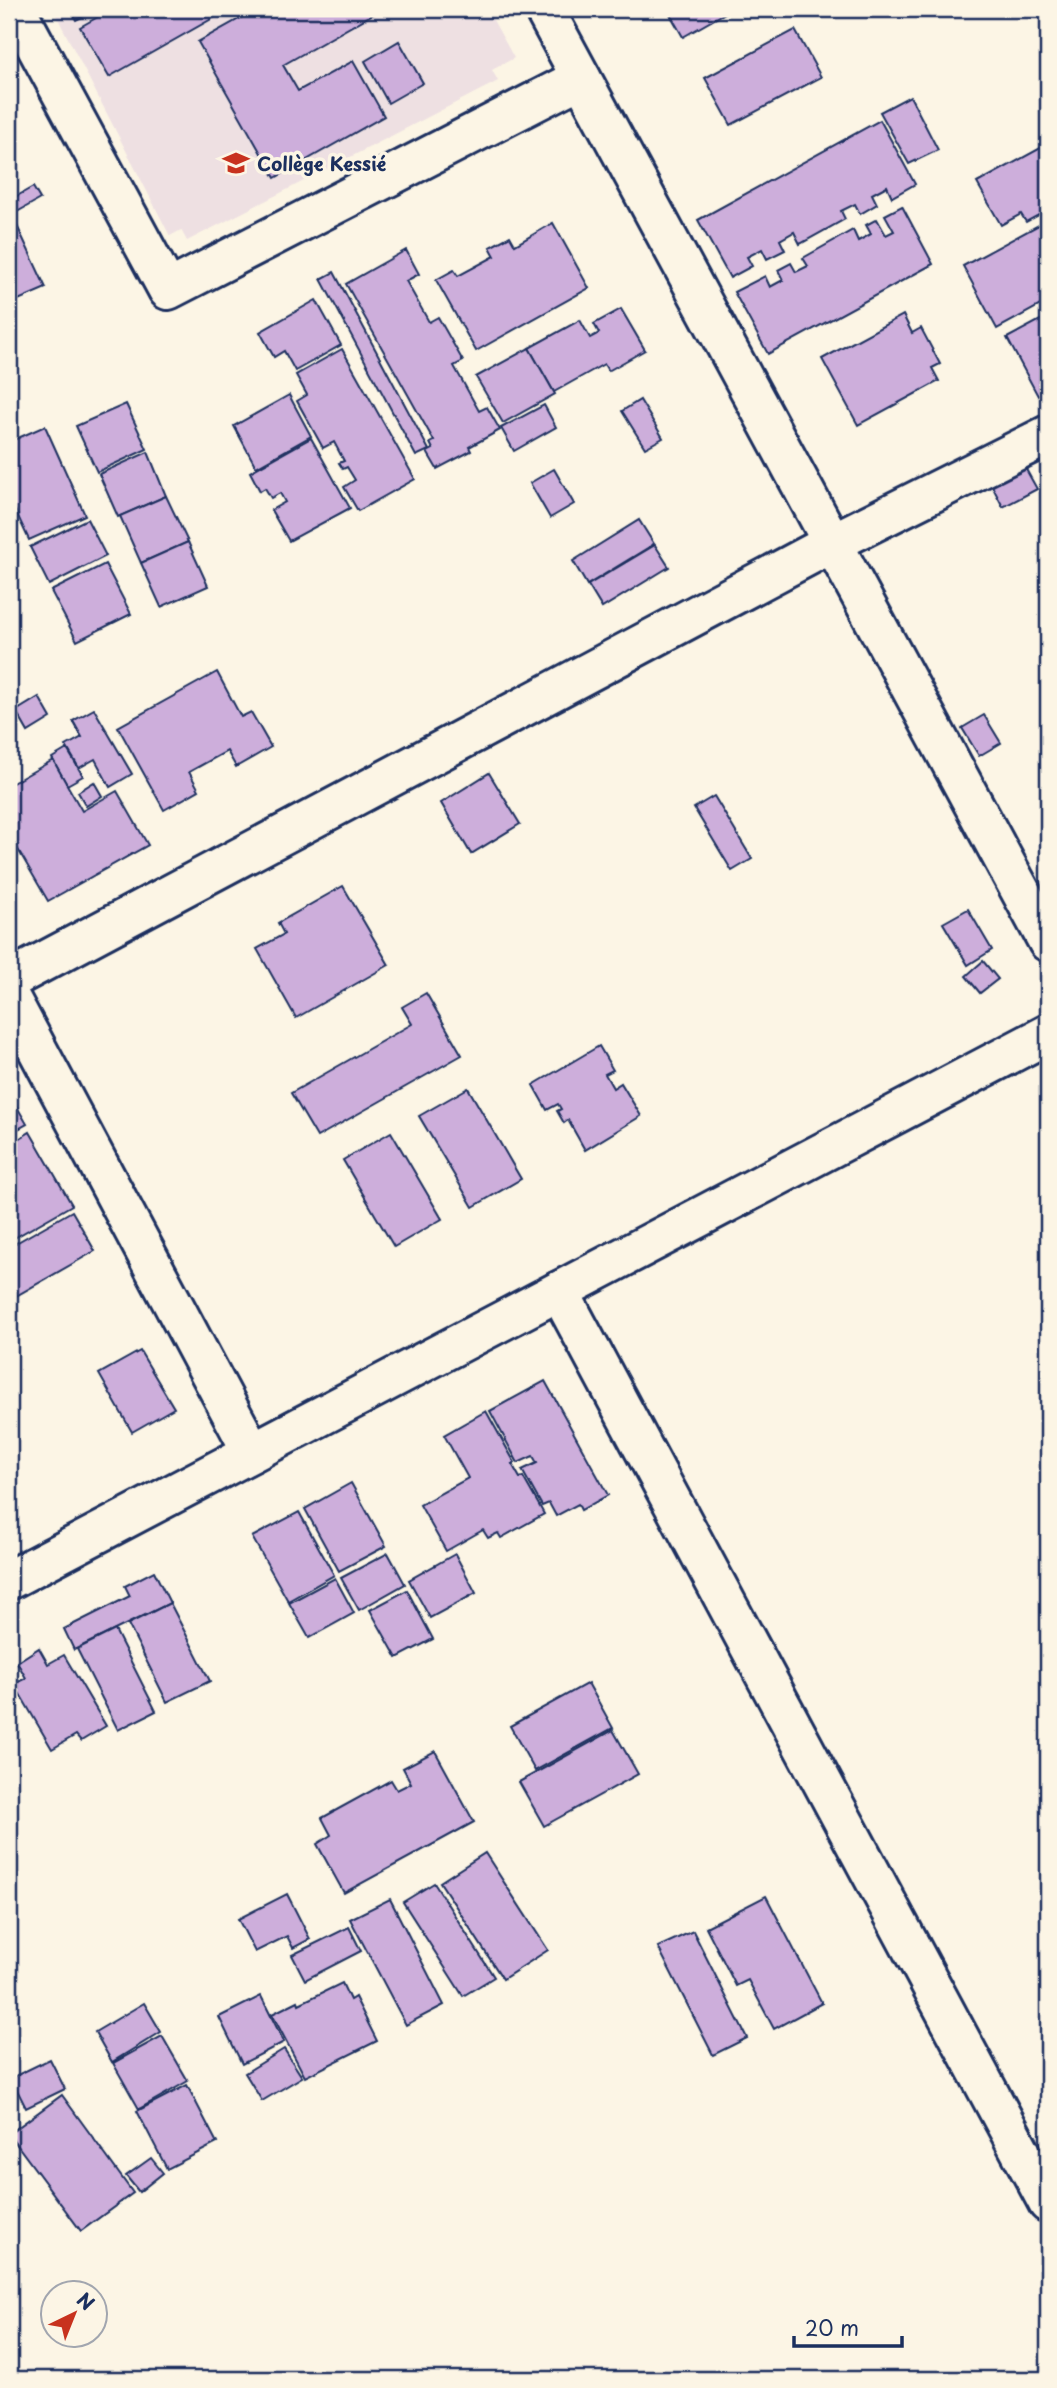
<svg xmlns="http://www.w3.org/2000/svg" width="1057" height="2388" viewBox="0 0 1057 2388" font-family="'Playpen Sans',sans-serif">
  <rect width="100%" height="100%" fill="#fcf5e5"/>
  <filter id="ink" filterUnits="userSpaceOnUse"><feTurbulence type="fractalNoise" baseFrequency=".0143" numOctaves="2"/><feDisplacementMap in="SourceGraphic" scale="14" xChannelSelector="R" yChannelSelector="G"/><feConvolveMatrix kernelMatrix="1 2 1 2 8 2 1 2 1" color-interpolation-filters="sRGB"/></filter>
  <g filter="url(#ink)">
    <path fill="#eee0e2" d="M53 9H487L514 58 492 70 498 81 187 241 181 230 170 236Z"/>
    <g fill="#cdaedb" stroke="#1b2f5e" stroke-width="2">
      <path d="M70 9H98L76 20Z"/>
      <path d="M112 9H229L109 77 80 27Z"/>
      <path d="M257 9H382L283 65 298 91 353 61 384 116 275 178 198 42Z"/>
      <path d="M667 9H732L683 37Z"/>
      <path d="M795 30 821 77 731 125 705 78Z"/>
      <path d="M399 41 423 83 388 103 365 61Z"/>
      <path d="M910 96 938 150 909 164 880 112Z"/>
      <path d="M880 120 915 184 892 197 887 186 872 194 877 204 860 214 855 204 841 211 845 219 800 244 794 232 780 240 785 250 767 259 762 249 747 257 752 266 730 278 698 220Z"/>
      <path d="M1048 144V210L1026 222 1021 214 1001 225 977 183Z"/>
      <path d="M33 187 40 199 17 212 10 200Z"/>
      <path d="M902 206 933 264 768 354 734 292 765 276 770 287 783 280 778 270 791 263 796 272 808 266 803 258 853 230 858 241 871 234 866 225 877 219 886 235 894 231 885 215Z"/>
      <path d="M12 215 46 288 9 304V217Z"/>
      <path d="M1048 220V301L997 329 963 266Z"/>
      <path d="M553 223 589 288 476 351 436 280 454 270 458 276 495 256 490 247 510 236 515 245Z"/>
      <path d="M406 250 419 274 406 281 429 322 438 317 463 361 454 366 479 411 487 407 500 430 469 447 471 451 437 469 427 452 433 449 430 443 434 441 346 284Z"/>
      <path d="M334 272 429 450 416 456 321 279Z"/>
      <path d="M316 300 341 345 295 371 284 351 274 357 260 332Z"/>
      <path d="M621 309 645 350 608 371 604 364 554 392 529 348 580 320 590 338 599 333 594 324Z"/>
      <path d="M903 315 912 333 921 328 940 364 932 368 939 381 858 425 822 359Z"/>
      <path d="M1048 316V391L1038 396 1007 338Z"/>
      <path d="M529 348 555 394 503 423 476 377Z"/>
      <path d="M342 349 415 479 358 511 344 487 355 480 347 467 343 469 339 463 344 461 334 442 323 448 297 401 307 395 296 375Z"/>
      <path d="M289 395 311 436 256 467 234 426Z"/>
      <path d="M640 400 663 438 645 448 622 411Z"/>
      <path d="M126 404 147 449 97 472 76 426Z"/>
      <path d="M544 405 556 427 514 451 501 428Z"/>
      <path d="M45 426 85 515 29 540 9 497V442Z"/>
      <path d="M311 438 350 508 289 541 271 510 285 502 280 493 271 498 265 488 260 491 250 472Z"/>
      <path d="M148 452 166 496 118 517 99 474Z"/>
      <path d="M1023 464 1037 489 1003 507 990 482Z"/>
      <path d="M554 469 574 504 550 518 530 483Z"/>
      <path d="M166 496 188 542 141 563 120 516Z"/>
      <path d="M87 519 106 556 49 585 30 547Z"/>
      <path d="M639 520 654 544 587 585 573 561Z"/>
      <path d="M188 542 208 586 161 607 141 563Z"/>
      <path d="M655 545 669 567 602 608 588 585Z"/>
      <path d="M105 564 131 614 77 641 51 591Z"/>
      <path d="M217 672 241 717 251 712 271 747 236 767 227 751 189 772 199 790 164 810 118 727Z"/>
      <path d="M39 697 51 718 28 732 16 711Z"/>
      <path d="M94 709 132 774 110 787 95 759 79 768 66 746 82 737 73 721Z"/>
      <path d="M984 715 1001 743 979 756 962 728Z"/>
      <path d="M67 749 83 776 67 785 52 758Z"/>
      <path d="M53 760 82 811 117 791 148 845 48 901 9 834V785Z"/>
      <path d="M489 773 520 824 471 854 441 803Z"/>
      <path d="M94 782 102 796 86 806 78 792Z"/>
      <path d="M714 796 752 859 732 871 694 808Z"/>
      <path d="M343 886 389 965 296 1018 257 949 284 934 278 923Z"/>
      <path d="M968 909 992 950 968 965 943 923Z"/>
      <path d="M983 961 998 979 980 993 966 976Z"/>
      <path d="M426 993 462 1055 317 1137 291 1093 412 1024 402 1007Z"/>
      <path d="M599 1046 613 1070 605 1074 613 1088 621 1083 641 1116 585 1150 568 1120 564 1123 557 1111 561 1109 558 1104 547 1110 533 1085Z"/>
      <path d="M468 1088 521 1179 473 1207 419 1116Z"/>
      <path d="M9 1093 27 1124 9 1134Z"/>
      <path d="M30 1132 72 1205 9 1241V1145Z"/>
      <path d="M391 1132 442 1219 394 1247 343 1160Z"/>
      <path d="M72 1211 95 1251 9 1300V1247Z"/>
      <path d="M140 1351 174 1408 132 1432 99 1374Z"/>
      <path d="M545 1381 608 1495 581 1510 578 1504 556 1516 549 1503 542 1506 522 1470 537 1463 533 1456 518 1463 490 1411Z"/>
      <path d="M486 1411 515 1463 512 1464 520 1478 523 1477 544 1514 501 1538 498 1533 488 1538 483 1530 446 1551 420 1505 468 1478 444 1435Z"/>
      <path d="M351 1483 386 1546 339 1571 305 1509Z"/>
      <path d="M299 1512 334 1575 288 1601 252 1537Z"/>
      <path d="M388 1553 405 1584 359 1610 341 1578Z"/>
      <path d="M455 1554 476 1593 430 1618 409 1580Z"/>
      <path d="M154 1571 170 1603 74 1650 64 1629 130 1596 125 1586Z"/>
      <path d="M335 1578 354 1613 309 1638 289 1603Z"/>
      <path d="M407 1590 433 1639 397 1658 370 1610Z"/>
      <path d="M170 1603 210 1681 167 1702 128 1624Z"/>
      <path d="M115 1630 156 1711 118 1730 77 1649Z"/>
      <path d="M39 1648 48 1664 64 1655 106 1726 81 1741 76 1735 52 1749 14 1684 26 1678 17 1662Z"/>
      <path d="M588 1683 613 1728 535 1771 510 1726Z"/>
      <path d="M613 1730 638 1774 544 1826 519 1782Z"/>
      <path d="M435 1751 474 1822 344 1893 317 1844 331 1835 322 1818 391 1780 397 1790 411 1783 403 1768Z"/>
      <path d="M485 1853 548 1950 503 1979 440 1882Z"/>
      <path d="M434 1883 494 1977 463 1996 403 1902Z"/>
      <path d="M287 1894 310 1939 293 1948 287 1936 255 1952 238 1919Z"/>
      <path d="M766 1896 822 2003 774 2029 748 1980 736 1986 706 1927Z"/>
      <path d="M390 1899 444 2005 406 2025 350 1919Z"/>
      <path d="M349 1927 361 1951 305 1980 292 1955Z"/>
      <path d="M693 1931 747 2038 713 2055 658 1947Z"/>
      <path d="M342 1983 350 2000 355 1997 377 2041 305 2077 272 2014 298 2001 299 2004Z"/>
      <path d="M261 1996 284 2042 242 2064 219 2017Z"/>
      <path d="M144 2003 161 2032 112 2062 95 2032Z"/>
      <path d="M162 2036 188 2081 139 2109 113 2063Z"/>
      <path d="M284 2049 302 2077 262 2101 245 2073Z"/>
      <path d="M50 2059 65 2089 26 2108 11 2078Z"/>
      <path d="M187 2085 217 2143 167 2169 137 2111Z"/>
      <path d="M62 2095 133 2193 81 2231 9 2134Z"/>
      <path d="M151 2158 163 2173 139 2192 126 2176Z"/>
    </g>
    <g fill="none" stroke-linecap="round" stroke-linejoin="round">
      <g stroke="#1b2f5e" stroke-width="44">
        <g id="minor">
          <path d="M16 9 168 290 581 78"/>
          <path d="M544 9 1048 942"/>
          <path d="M9 980 832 543 1048 435"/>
          <path d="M9 996 252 1452"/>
          <path d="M559 1291 1048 2203"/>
          <path d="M9 1580 1048 1034"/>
        </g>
      </g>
      <use href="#minor" stroke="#fcf5e5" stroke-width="38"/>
    </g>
  </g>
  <defs>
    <g id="university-bare" transform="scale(2.1)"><path d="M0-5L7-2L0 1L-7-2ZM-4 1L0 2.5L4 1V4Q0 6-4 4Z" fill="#c8321e" stroke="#fcf5e5" stroke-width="2.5" paint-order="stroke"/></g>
  </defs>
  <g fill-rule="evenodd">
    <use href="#university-bare" x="236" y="163"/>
  </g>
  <g text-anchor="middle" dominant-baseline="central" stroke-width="7" stroke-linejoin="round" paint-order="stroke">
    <g font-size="19" font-weight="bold" fill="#1b2f5e" stroke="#fcf5e5" text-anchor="start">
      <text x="257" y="163">Collège Kessié</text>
    </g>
  </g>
  <rect width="1057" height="2388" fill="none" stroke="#fcf5e5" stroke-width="35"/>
  <rect x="18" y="18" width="1022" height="2353" fill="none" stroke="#1b2f5e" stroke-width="2.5" filter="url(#ink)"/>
  <g transform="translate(74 2314) rotate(43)"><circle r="33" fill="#fcf5e5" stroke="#a2a6af" stroke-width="2"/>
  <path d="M0-5L12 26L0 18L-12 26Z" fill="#c8321e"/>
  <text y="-10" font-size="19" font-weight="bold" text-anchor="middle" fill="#1b2f5e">N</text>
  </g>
  <path d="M794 2336v10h108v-10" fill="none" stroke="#1b2f5e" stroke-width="3.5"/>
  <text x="805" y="2336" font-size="21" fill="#1b2f5e" stroke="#fcf5e5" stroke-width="5" paint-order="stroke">20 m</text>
</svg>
